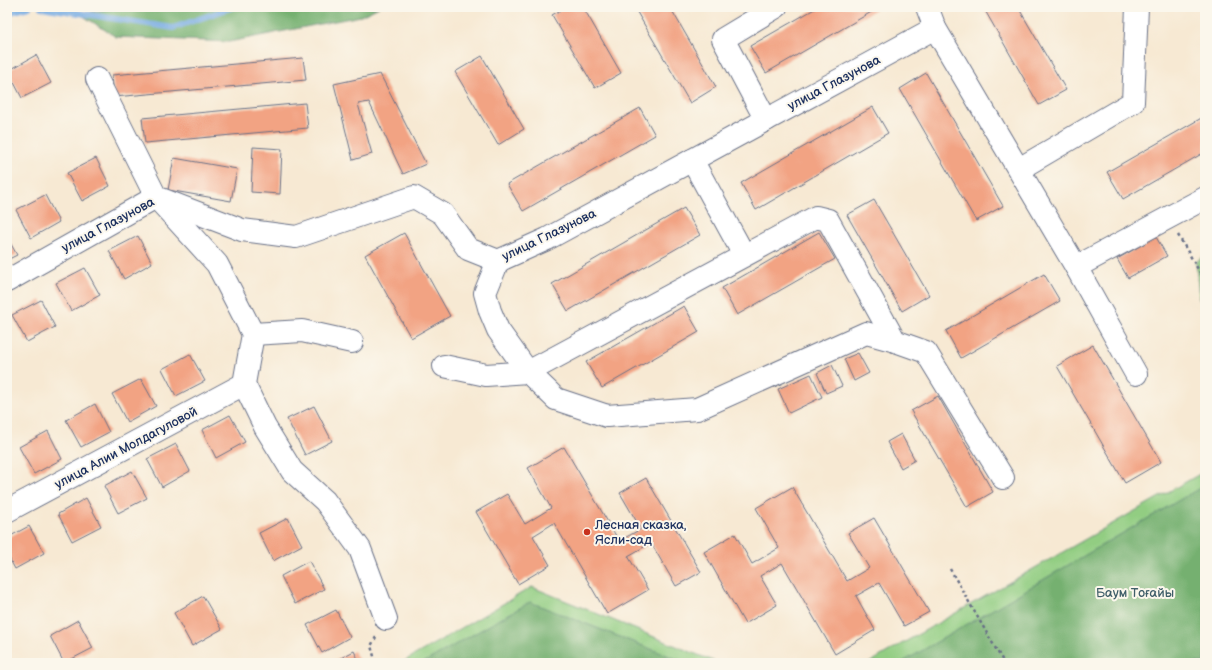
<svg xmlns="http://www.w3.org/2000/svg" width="1212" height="670" viewBox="0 0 1212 670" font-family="'Balsamiq Sans',sans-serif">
  <rect width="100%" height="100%" fill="#fbf7ec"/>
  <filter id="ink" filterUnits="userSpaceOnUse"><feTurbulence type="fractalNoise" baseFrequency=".025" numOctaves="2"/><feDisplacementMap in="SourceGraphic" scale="8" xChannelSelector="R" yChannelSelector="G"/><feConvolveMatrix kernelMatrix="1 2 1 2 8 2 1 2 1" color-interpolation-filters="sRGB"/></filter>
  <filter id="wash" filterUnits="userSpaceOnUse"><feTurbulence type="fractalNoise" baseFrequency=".012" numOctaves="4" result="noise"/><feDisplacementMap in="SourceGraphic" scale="16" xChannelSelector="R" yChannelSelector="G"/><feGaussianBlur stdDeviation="0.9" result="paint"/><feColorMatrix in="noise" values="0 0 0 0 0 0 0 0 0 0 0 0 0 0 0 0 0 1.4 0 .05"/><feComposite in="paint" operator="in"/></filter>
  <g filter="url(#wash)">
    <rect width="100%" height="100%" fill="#f7e9d3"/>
    <g fill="#92cd82" stroke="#567e70">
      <path d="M1205 255V308L1199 299 1196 262Z"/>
      <path d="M1205 471V663H869L896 647Z"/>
      <path d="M532 587 718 663H401Z"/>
    </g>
    <g fill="#75b070" stroke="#487067">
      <path d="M118 7H379L361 16 229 42 116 37 80 14Z"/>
      <path d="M1205 485V663H901Z"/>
      <path d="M530 602 687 663H423Z"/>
    </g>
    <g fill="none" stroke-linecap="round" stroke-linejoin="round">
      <g stroke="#74aae2" stroke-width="6">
        <path d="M41 7 173 28 233 7"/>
        <path d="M7 13 29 7"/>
      </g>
    </g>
    <g id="blocks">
      <g fill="#f2a383">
        <path d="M566 7H583L621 73 595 88 552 15Z"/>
        <path d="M634 7H670L716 87 690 103Z"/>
        <path d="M818 7H880L766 73 750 46Z"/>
        <path d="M983 7H1018L1066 90 1039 105Z"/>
        <path d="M36 55 51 83 22 98 8 71Z"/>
        <path d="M482 56 524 129 498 145 455 72Z"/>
        <path d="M303 58 306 80 114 97 112 75Z"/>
        <path d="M926 73 1003 206 976 221 900 89Z"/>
        <path d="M380 74 426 164 403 174 369 102 358 104 372 154 353 160 334 84Z"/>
        <path d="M305 103 308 128 145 143 142 118Z"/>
        <path d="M873 107 888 133 756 210 741 183Z"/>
        <path d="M640 108 655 135 523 211 507 184Z"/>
        <path d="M1205 116V152L1123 199 1107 172Z"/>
        <path d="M253 147 282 149 280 194 251 192Z"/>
        <path d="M96 158 110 186 82 201 67 173Z"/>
        <path d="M174 158 237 169 231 201 168 190Z"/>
        <path d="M45 195 59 222 31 238 16 210Z"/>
        <path d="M874 200 929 295 902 311 847 215Z"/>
        <path d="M684 208 700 235 568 311 552 284Z"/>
        <path d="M819 232 835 259 737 315 722 288Z"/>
        <path d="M404 233 450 316 411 338 365 255Z"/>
        <path d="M138 236 152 263 124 279 109 251Z"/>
        <path d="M7 237 17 255 7 260Z"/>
        <path d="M1156 237 1167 256 1128 278 1117 259Z"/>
        <path d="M85 268 100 295 71 311 56 283Z"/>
        <path d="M1044 274 1060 301 961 358 946 331Z"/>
        <path d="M41 300 55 327 27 342 12 315Z"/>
        <path d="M684 306 699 332 602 388 586 362Z"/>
        <path d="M1093 345 1161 462 1125 483 1057 366Z"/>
        <path d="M858 353 869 373 854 381 844 359Z"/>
        <path d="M190 354 205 381 176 396 162 369Z"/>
        <path d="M832 365 842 386 826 393 817 373Z"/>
        <path d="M811 374 822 397 789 413 778 389Z"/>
        <path d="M141 379 156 406 127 422 112 394Z"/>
        <path d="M938 396 993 492 967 507 911 411Z"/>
        <path d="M95 404 109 432 81 447 66 420Z"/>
        <path d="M314 406 332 441 305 455 287 419Z"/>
        <path d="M230 415 245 442 216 458 202 430Z"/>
        <path d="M48 431 62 459 34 474 19 447Z"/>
        <path d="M901 434 915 460 901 468 887 442Z"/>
        <path d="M176 444 190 471 162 487 147 459Z"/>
        <path d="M564 447 619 541 641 529 620 493 646 478 701 572 676 586 651 543 628 556 648 590 607 614 554 523 533 536 550 565 518 584 476 512 507 494 525 524 551 508 528 468Z"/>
        <path d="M132 471 147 498 118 513 104 486Z"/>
        <path d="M792 487 847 581 869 568 848 533 874 518 929 612 904 626 879 583 856 596 875 630 835 654 782 563 760 576 777 605 745 624 704 552 735 534 752 564 779 548 756 508Z"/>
        <path d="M86 498 101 526 72 541 58 514Z"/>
        <path d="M288 518 302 545 273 561 259 533Z"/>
        <path d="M29 526 44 553 15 569 7 554V538Z"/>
        <path d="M309 561 324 589 295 604 281 576Z"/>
        <path d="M203 596 222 629 192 646 174 613Z"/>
        <path d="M336 610 350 637 322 653 307 625Z"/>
        <path d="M78 620 93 648 64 663 50 636Z"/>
        <path d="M354 651 360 663H331Z"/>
      </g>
    </g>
  </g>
  <g filter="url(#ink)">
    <use href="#blocks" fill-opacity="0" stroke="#687087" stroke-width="1"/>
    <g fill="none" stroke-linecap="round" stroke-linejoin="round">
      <g stroke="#687087" stroke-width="24">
        <g id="minor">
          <path d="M927 7 935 28 1076 267 1136 374"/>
          <path d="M97 79 156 197 217 264 253 334 244 384 265 427 292 471 325 501 360 549 386 619"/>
          <path d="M766 120 723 39 776 7"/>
          <path d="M692 160 744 255"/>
          <path d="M1019 169 1133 102 1137 7"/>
          <path d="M498 261 485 293 490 311 498 330 528 372 556 399 607 416 697 409 866 333 895 341"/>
          <path d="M1076 267 1205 198"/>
          <path d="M7 281 156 197 242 230 296 237 414 197 443 214 468 249 498 261 547 239 935 28"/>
          <path d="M253 334 302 331 352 342"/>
          <path d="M444 366 486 375 528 372 816 217 828 220 895 341 926 352 1003 478"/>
          <path d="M7 511 244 384"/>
        </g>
      </g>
      <g stroke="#687087" stroke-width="2.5" stroke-dasharray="3 3" stroke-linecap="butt">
        <path d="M1178 235 1205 281"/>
        <path d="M950 569 1004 663"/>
        <path d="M376 637 371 646 376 663"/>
      </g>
      <use href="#minor" stroke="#fff" stroke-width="22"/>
    </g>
  </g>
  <circle fill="#c8321e" stroke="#fbf7ec" stroke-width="1.5" cx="587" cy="532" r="4"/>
  <g text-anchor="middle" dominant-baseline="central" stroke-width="4" stroke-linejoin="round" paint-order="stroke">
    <g font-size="13" fill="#1b2f5e" stroke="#fbf7ec">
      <text transform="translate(834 83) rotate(-28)">улица Глазунова</text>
      <text transform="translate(108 225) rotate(-28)">улица Глазунова</text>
      <text transform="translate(549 235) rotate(-26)">улица Глазунова</text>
      <text transform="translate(126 448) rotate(-28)">улица Алии Молдагуловой</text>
    </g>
    <g font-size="13" fill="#1b2f5e" stroke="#fbf7ec" text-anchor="start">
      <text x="595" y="525">Лесная сказка,<tspan x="595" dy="15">Ясли-сад</tspan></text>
    </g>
    <g font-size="13" fill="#3f5e69" stroke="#fbf7ec">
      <text x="1135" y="593">Баум Тоғайы</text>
    </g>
  </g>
  <rect width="1212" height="670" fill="none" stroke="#fbf7ec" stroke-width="24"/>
</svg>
